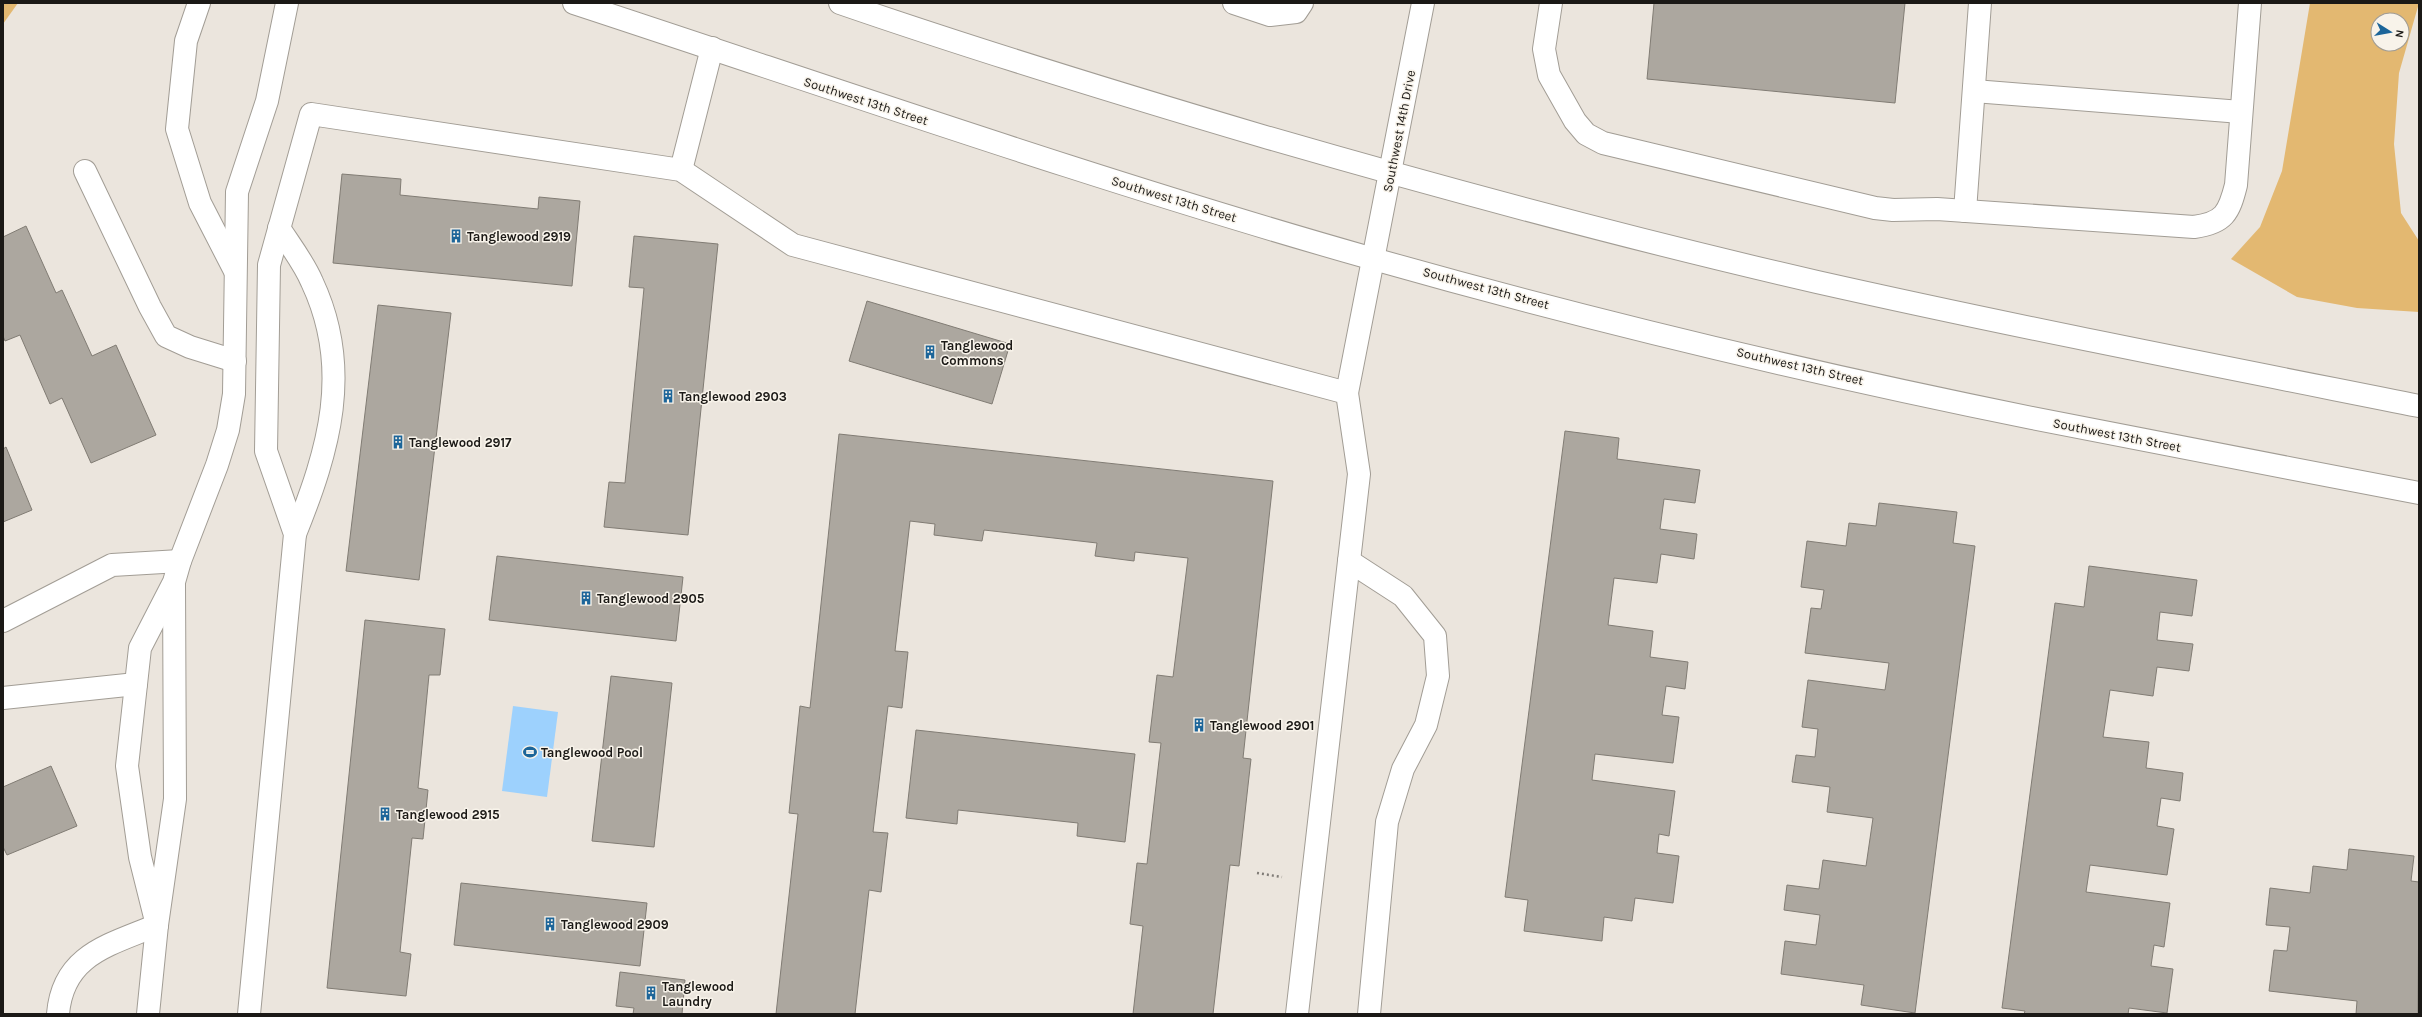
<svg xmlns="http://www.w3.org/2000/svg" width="2422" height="1017" viewBox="0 0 2422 1017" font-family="Karla,sans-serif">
  <rect width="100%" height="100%" fill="#ebe5dd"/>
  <g fill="#e3b871" fill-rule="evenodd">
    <path d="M3 3H18L3 24Z"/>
    <path d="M2310 3H2419L2399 73 2394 144 2401 213 2419 241V312L2357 308 2297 297 2231 259 2260 227 2282 171ZM2378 20H2402V44H2378Z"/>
  </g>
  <path fill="#9dd1fd" d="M513 706 558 712 547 797 502 791Z"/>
  <g fill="#aca79f" stroke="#817c74">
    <path d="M1654 3H1905L1895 103 1647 79Z"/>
    <path d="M342 174 401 179 400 195 538 209 539 197 580 201 572 286 333 263Z"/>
    <path d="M26 226 56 293 62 290 92 356 116 345 156 435 91 463 62 398 50 404 20 335 5 341 3 336V237Z"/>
    <path d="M634 236 718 244 688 535 604 527 609 482 625 483 644 288 629 287Z"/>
    <path d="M867 301 1010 344 992 404 849 361Z"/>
    <path d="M378 305 451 313 419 580 346 571Z"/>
    <path d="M1565 431 1619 438 1617 459 1700 470 1695 503 1664 499 1660 529 1697 534 1694 559 1661 554 1657 583 1614 578 1608 625 1653 631 1650 657 1688 662 1685 689 1666 686 1662 715 1679 717 1673 763 1595 754 1592 780 1675 791 1669 836 1659 834 1657 853 1679 856 1673 903 1635 898 1632 921 1604 917 1602 941 1524 931 1528 900 1505 897Z"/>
    <path d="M839 434 1273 481 1243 758 1251 759 1239 866 1230 865 1213 1014H1133L1143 926 1130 924 1137 863 1147 864 1161 743 1149 742 1157 675 1173 677 1188 558 1135 552 1134 561 1095 556 1097 543 984 530 982 541 934 535 935 524 910 521 895 651 908 652 902 708 888 706 873 832 888 833 887 840 881 892 869 890 855 1014H776L798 814 789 813 800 706 810 708Z"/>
    <path d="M6 447 32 510 3 522V449Z"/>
    <path d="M1879 503 1957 512 1953 543 1975 546 1915 1013 1861 1005 1864 985 1781 974 1785 941 1816 945 1820 915 1784 910 1787 885 1819 889 1823 860 1866 866 1873 818 1827 812 1830 787 1792 782 1796 755 1815 757 1818 729 1802 727 1808 680 1885 690 1889 663 1805 653 1811 608 1821 609 1824 590 1801 587 1807 541 1846 546 1849 523 1876 526Z"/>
    <path d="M497 556 683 577 676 641 489 620Z"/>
    <path d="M2089 566 2197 580 2192 616 2160 612 2157 640 2193 644 2189 671 2157 667 2153 696 2110 690 2103 737 2149 742 2146 768 2183 773 2180 801 2161 798 2157 826 2174 829 2167 875 2090 865 2086 892 2170 903 2164 947 2154 945 2151 966 2173 969 2167 1013 2129 1008 2128 1014H2024L2025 1011 2002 1008 2055 603 2084 607Z"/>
    <path d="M365 620 445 629 440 675H429L418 788 428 790 423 839 412 838 400 952 411 954 406 996 327 988Z"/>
    <path d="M611 676 672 683 654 847 592 841Z"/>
    <path d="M916 730 1135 754 1125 842 1077 836 1078 823 958 810 957 824 906 818Z"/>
    <path d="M51 766 77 826 7 855 3 847V787Z"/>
    <path d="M2349 849 2414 856 2411 881 2419 882 2418 1014H2356L2357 1001 2269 991 2274 950 2287 951 2290 927 2266 925 2270 888 2310 893 2313 866 2347 870Z"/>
    <path d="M461 883 647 903 640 966 454 945Z"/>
    <path d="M620 972 685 980 682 1014H633L634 1008 616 1006Z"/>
  </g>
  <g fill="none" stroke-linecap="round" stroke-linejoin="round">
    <g stroke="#a29d95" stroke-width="24">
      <g id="minor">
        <path d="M199 3 186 41 177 129 200 203 235 271"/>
        <path d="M1234 3 1270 15 1296 12 1302 3"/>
        <path d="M1551 3 1544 49 1549 75 1575 121 1586 134 1603 143 1875 208 1893 210 1937 209 2194 227C2224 223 2229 213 2236 185L2250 3"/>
        <path d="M1974 91 2241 112"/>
        <path d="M681 170 712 48"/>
        <path d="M85 171 150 307 166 336 190 347 235 361"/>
        <path d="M1965 211 1980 3"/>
        <path d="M279 228C290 245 304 263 312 282 353 369 329 450 295 534"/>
        <path d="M1347 393 1423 3"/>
        <path d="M1349 561 1403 596 1435 636 1438 676 1426 725 1403 769 1387 822 1369 1014"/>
        <path d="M3 621 112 565 180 561"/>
        <path d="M3 698 136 684"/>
        <path d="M157 925 140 857 127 766 140 648 174 582 180 561 217 465 228 430 234 394 237 192 267 101 287 3"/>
        <path d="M58 1014C63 954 110 945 157 925"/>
        <path d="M148 1014 157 925 175 799 174 585"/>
        <path d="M249 1014 295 534 266 451 269 265 311 114 681 170 793 245 1347 393 1359 474 1297 1014"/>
      </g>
    </g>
    <g stroke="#a29d95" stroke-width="24">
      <g id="major">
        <path d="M574 3C839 90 1102 182 1370 258 1588 320 1810 373 2032 418 2161 444 2290 468 2419 493"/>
        <path d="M840 3C979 51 1120 94 1262 136 1445 189 1630 239 1817 282 2017 327 2218 366 2419 406"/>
      </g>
    </g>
    <path stroke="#807c77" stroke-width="2.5" stroke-dasharray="2 3" stroke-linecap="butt" d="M1257 873 1282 877"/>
    <use href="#minor" stroke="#fff" stroke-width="22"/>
    <use href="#major" stroke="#fff" stroke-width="22"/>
  </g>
  <defs>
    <g id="building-bare" transform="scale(1.08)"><path d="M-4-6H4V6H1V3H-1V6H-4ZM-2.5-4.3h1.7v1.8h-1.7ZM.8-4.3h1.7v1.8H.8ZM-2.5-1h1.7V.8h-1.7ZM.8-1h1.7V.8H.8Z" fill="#1c6599" stroke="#f8f3ea" stroke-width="2.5" paint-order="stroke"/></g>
    <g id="stadium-bare" transform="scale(1.08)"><path d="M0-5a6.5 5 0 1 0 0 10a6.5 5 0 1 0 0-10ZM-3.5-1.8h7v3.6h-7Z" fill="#1c6599" stroke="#f8f3ea" stroke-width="2.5" paint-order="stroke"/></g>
  </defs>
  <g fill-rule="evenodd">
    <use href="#building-bare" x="456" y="236"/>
    <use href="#building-bare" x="930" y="352"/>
    <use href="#building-bare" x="668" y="396"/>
    <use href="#building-bare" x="398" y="442"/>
    <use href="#building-bare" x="586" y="598"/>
    <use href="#building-bare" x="1199" y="725"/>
    <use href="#stadium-bare" x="530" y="752"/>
    <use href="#building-bare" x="385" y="814"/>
    <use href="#building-bare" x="550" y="924"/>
    <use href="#building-bare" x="651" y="993"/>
  </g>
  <g text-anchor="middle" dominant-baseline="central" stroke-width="3" stroke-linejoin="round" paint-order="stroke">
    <g font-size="13" fill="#1b1916" stroke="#f8f3ea">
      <text transform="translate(866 101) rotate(18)">Southwest 13th Street</text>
      <text transform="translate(1399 131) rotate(-79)">Southwest 14th Drive</text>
      <text transform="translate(1174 199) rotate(17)">Southwest 13th Street</text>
      <text transform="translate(1486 288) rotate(15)">Southwest 13th Street</text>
      <text transform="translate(1800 366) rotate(13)">Southwest 13th Street</text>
      <text transform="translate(2117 435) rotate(11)">Southwest 13th Street</text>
    </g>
    <g font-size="13" font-weight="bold" fill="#1b1916" stroke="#f8f3ea" text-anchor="start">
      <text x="467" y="236">Tanglewood 2919</text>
      <text x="941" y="345">Tanglewood<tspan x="941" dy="15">Commons</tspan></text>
      <text x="679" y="396">Tanglewood 2903</text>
      <text x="409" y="442">Tanglewood 2917</text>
      <text x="597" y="598">Tanglewood 2905</text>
      <text x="1210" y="725">Tanglewood 2901</text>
      <text x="541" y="752">Tanglewood Pool</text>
      <text x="396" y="814">Tanglewood 2915</text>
      <text x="561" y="924">Tanglewood 2909</text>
      <text x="662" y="986">Tanglewood<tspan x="662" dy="15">Laundry</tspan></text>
    </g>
  </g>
  <rect width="2422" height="1017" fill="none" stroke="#1b1916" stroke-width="8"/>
  <g transform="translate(2390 32) rotate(101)"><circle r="19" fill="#f8f3ea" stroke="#a09c95"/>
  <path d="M0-3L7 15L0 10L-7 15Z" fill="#1c6599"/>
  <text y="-6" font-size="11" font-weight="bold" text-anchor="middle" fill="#1b1916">N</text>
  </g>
</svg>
